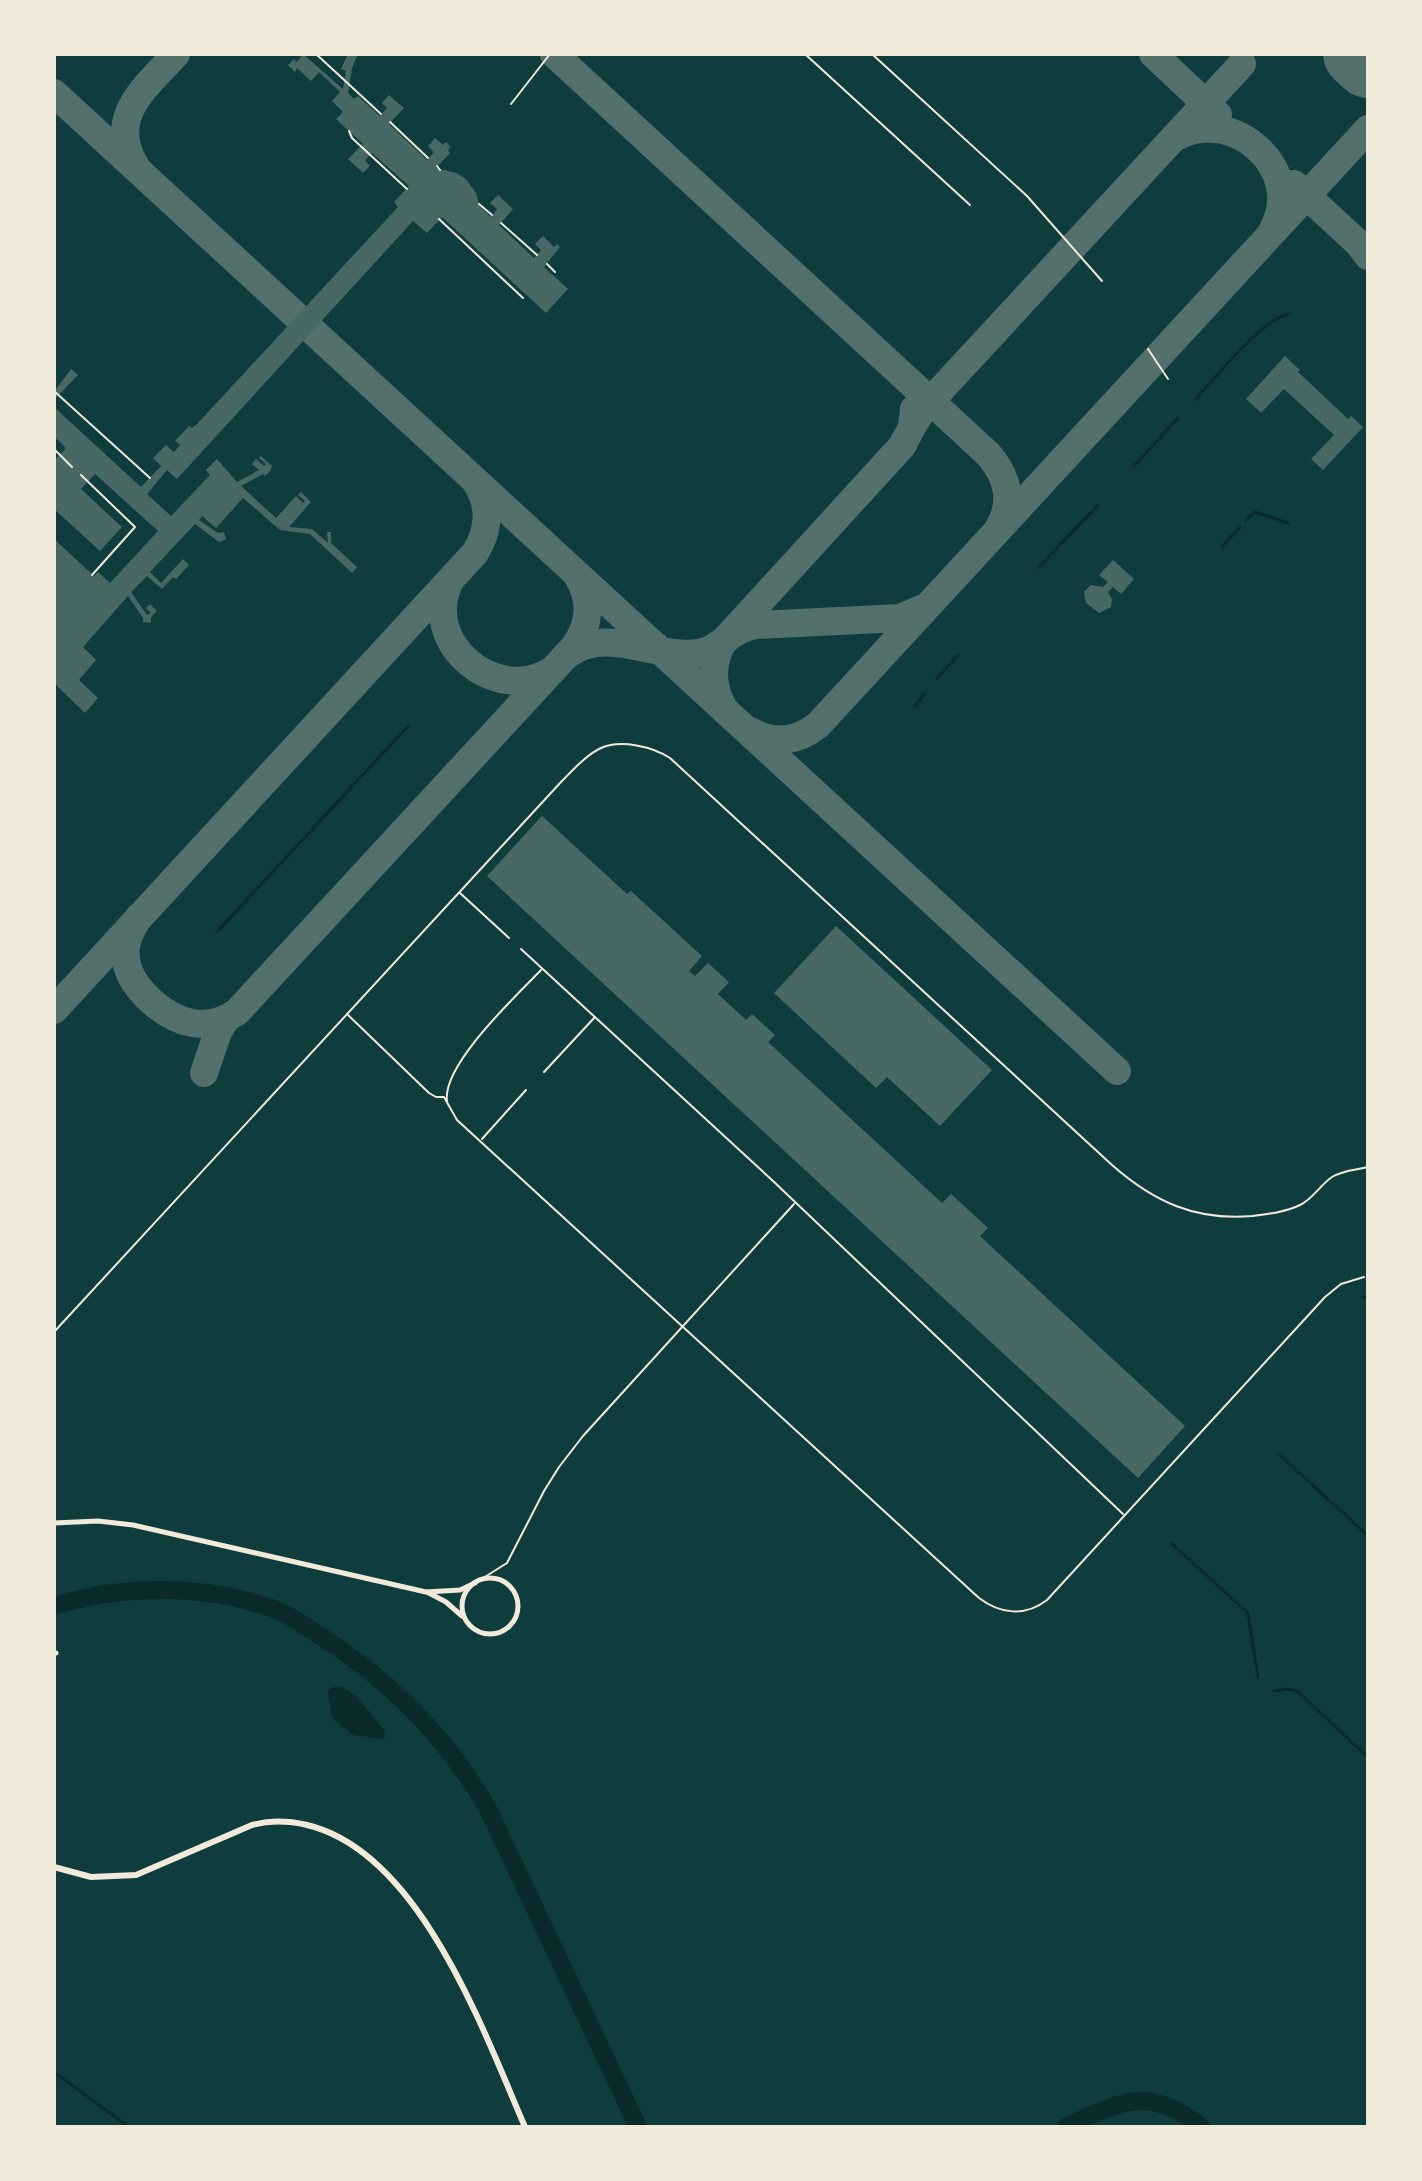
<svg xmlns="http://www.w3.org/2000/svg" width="1422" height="2181" viewBox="0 0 1422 2181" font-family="'Asap Condensed',sans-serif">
  <rect width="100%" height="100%" fill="#0f3d3e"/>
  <path fill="#0a2a2b" d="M340 1686C360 1695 371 1715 385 1731L384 1739 353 1735 332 1718 328 1692 330 1688Z"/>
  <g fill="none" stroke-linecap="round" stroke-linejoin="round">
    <g stroke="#0a2a2b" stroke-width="3">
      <path d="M1196 399C1217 376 1259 322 1288 314"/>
      <path d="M1133 467 1178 418"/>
      <path d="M1246 520 1255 512 1288 523"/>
      <path d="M1222 547 1240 527"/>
      <path d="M1039 567 1098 505"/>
      <path d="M937 678 958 655"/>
      <path d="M915 706 924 694"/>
      <path d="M217 932 408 726"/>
      <path d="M1363 1297 1368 1298"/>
      <path d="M1280 1455 1368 1536"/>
      <path d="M1171 1543 1248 1613 1258 1678"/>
      <path d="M1274 1691 1287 1689 1297 1691 1368 1757"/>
      <path d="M54 2072 129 2127"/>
    </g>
    <g stroke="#0a2a2b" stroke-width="18">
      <path d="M54 1606C125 1584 207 1584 277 1610 292 1616 306 1627 319 1635 390 1680 446 1736 488 1809L638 2127"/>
      <path d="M1066 2127C1121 2101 1149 2085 1201 2127"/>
    </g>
    <g stroke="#53706d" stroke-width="28">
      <path d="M554 54 988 454C1007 476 1015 501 999 527"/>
      <path d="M1153 54 1218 115"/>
      <path d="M1357 54 1368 71"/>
      <path d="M54 93 1117 1071"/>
      <path d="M1176 137C1233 105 1306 170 1273 229"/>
      <path d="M135 165C106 117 146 87 176 54"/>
      <path d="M1294 184 1358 243 1368 256"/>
      <path d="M912 427 923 409 1242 64"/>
      <path d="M449 583C421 643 495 705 551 671"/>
      <path d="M657 647 660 651C678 653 694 657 711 649 728 640 735 629 755 625L900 618 923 608"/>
      <path d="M566 656C594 633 627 645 660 651"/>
      <path d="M723 707C711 686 711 665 722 643L902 446 912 427 914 409"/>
      <path d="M750 731C773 744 797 742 818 725L1368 129"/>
      <path d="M139 917C133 926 128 935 126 946 123 969 135 986 151 1001 177 1024 206 1033 237 1012L574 647C590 625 592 600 578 577"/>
      <path d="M54 1010 475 553C489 531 491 506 477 484"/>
      <path d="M204 1073 218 1032 226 1019"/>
    </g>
    <path stroke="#53706d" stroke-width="68" d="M1357 54 1368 64"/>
  </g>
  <g fill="#486865">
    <path d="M303 54 343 89 346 71 341 69 348 54 357 56 352 68 348 93 354 99 358 96 380 116 387 108 382 103 389 95 404 108 389 124 427 160 434 152 428 146 435 138 443 145 446 142 451 147 448 150 450 153 436 168 456 173 466 179 476 193 480 207 491 217 497 209 490 203 498 195 513 209 499 225 534 258 541 250 535 244 543 236 554 247 557 244 560 247 544 267 568 289 546 313 442 217 427 233 413 221 177 479 167 470 147 494 171 516 210 475 206 470 217 459 237 482 259 470 252 464 256 459 264 466 266 464 259 458 261 456 272 466 270 471 265 476 263 474 241 486 276 518 296 496 303 503 305 501 298 495 301 492 311 502 289 527 312 529 328 543 327 532H331V543L357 567 352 573 310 534 280 530 243 498 216 528 202 516 199 520 218 533 224 532 226 539 219 542 195 524 150 572 161 583 183 559 189 565 176 579 173 577 162 589 147 576 131 592 147 615 151 613 146 608 150 604 157 611 151 617V623L143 622V618L128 596 83 647 96 660 79 680 98 698 85 713 56 685 54 687V539L94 576 98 572 110 583 158 531 95 474 81 489 122 527 100 551 54 509V461L66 448 54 436V407L141 487 161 466 153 458 166 445 174 452 180 445 175 441 189 426 192 428 197 424 398 207 394 202 409 186 372 153 365 160 370 166 363 173 348 159 363 144 336 119 343 112 332 101 340 92 319 72 311 81 297 68 295 72 288 65 294 59 297 62Z"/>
    <path d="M1285 356 1300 370 1298 372 1346 417 1348 419 1351 416 1363 427 1323 470 1311 459 1334 435 1284 389 1261 413 1246 399Z"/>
    <path d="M71 369 78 375 54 400V392Z"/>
    <path d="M1113 560 1134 579 1121 594 1113 587 1108 592 1112 599 1111 607 1099 613 1086 603 1084 592 1091 585 1103 587 1108 582 1099 575Z"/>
    <path d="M542 816 627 894 631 891 702 956 689 971 695 976 708 963 729 982 718 994 746 1020 752 1014 775 1035 768 1042 942 1203 951 1194 988 1228 980 1236 1185 1426 1138 1478 487 876Z"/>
    <path d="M836 926 992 1070 940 1126 887 1077 876 1088 774 993Z"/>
  </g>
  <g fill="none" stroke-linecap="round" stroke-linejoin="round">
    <g stroke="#f1e9da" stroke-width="2">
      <path d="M316 54 381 114"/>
      <path d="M805 54 970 205"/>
      <path d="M872 54 1027 196 1102 281"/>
      <path d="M511 104 550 54"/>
      <path d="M390 122 428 158"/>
      <path d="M349 131 352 138 407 189"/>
      <path d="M437 166 440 170"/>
      <path d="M479 204 492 215"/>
      <path d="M439 219 523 298"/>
      <path d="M501 223 537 255"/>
      <path d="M547 264 555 272"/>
      <path d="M1148 349 1168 379"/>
      <path d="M54 391 150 478"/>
      <path d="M54 449 72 467"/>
      <path d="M81 475 135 527 92 575"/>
      <path d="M460 893 509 938"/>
      <path d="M521 949 773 1181 1123 1514"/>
      <path d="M347 1014 429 1093 436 1097H444L457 1120 979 1598C1000 1614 1025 1617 1047 1600L1325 1297 1341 1284 1364 1277"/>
      <path d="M544 1072 595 1017"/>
      <path d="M447 1101C442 1065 516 996 541 970"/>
      <path d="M482 1139 526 1090"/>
      <path d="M54 1332 561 782C573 770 586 755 601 748 621 739 653 747 670 758L1112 1165C1154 1202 1196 1221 1252 1216 1268 1214 1286 1212 1300 1205 1313 1199 1320 1185 1332 1177 1343 1170 1356 1170 1368 1167"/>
      <path d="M480 1580 507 1563 544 1491 559 1467 583 1436 794 1204"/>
    </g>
    <g stroke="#f1e9da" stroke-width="5">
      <path d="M54 1523 98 1521 133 1525 426 1592 460 1590 475 1583"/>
      <circle cx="490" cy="1606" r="28"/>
      <path d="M427 1592 446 1602 462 1616"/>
      <path d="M54 1653H56"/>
    </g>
    <path stroke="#f1e9da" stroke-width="6" d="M54 1867 91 1877 136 1875 252 1825C270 1820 289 1821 307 1825 420 1852 483 2030 525 2127"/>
  </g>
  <rect width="1422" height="2181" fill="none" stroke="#f1e9da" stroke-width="112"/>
</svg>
